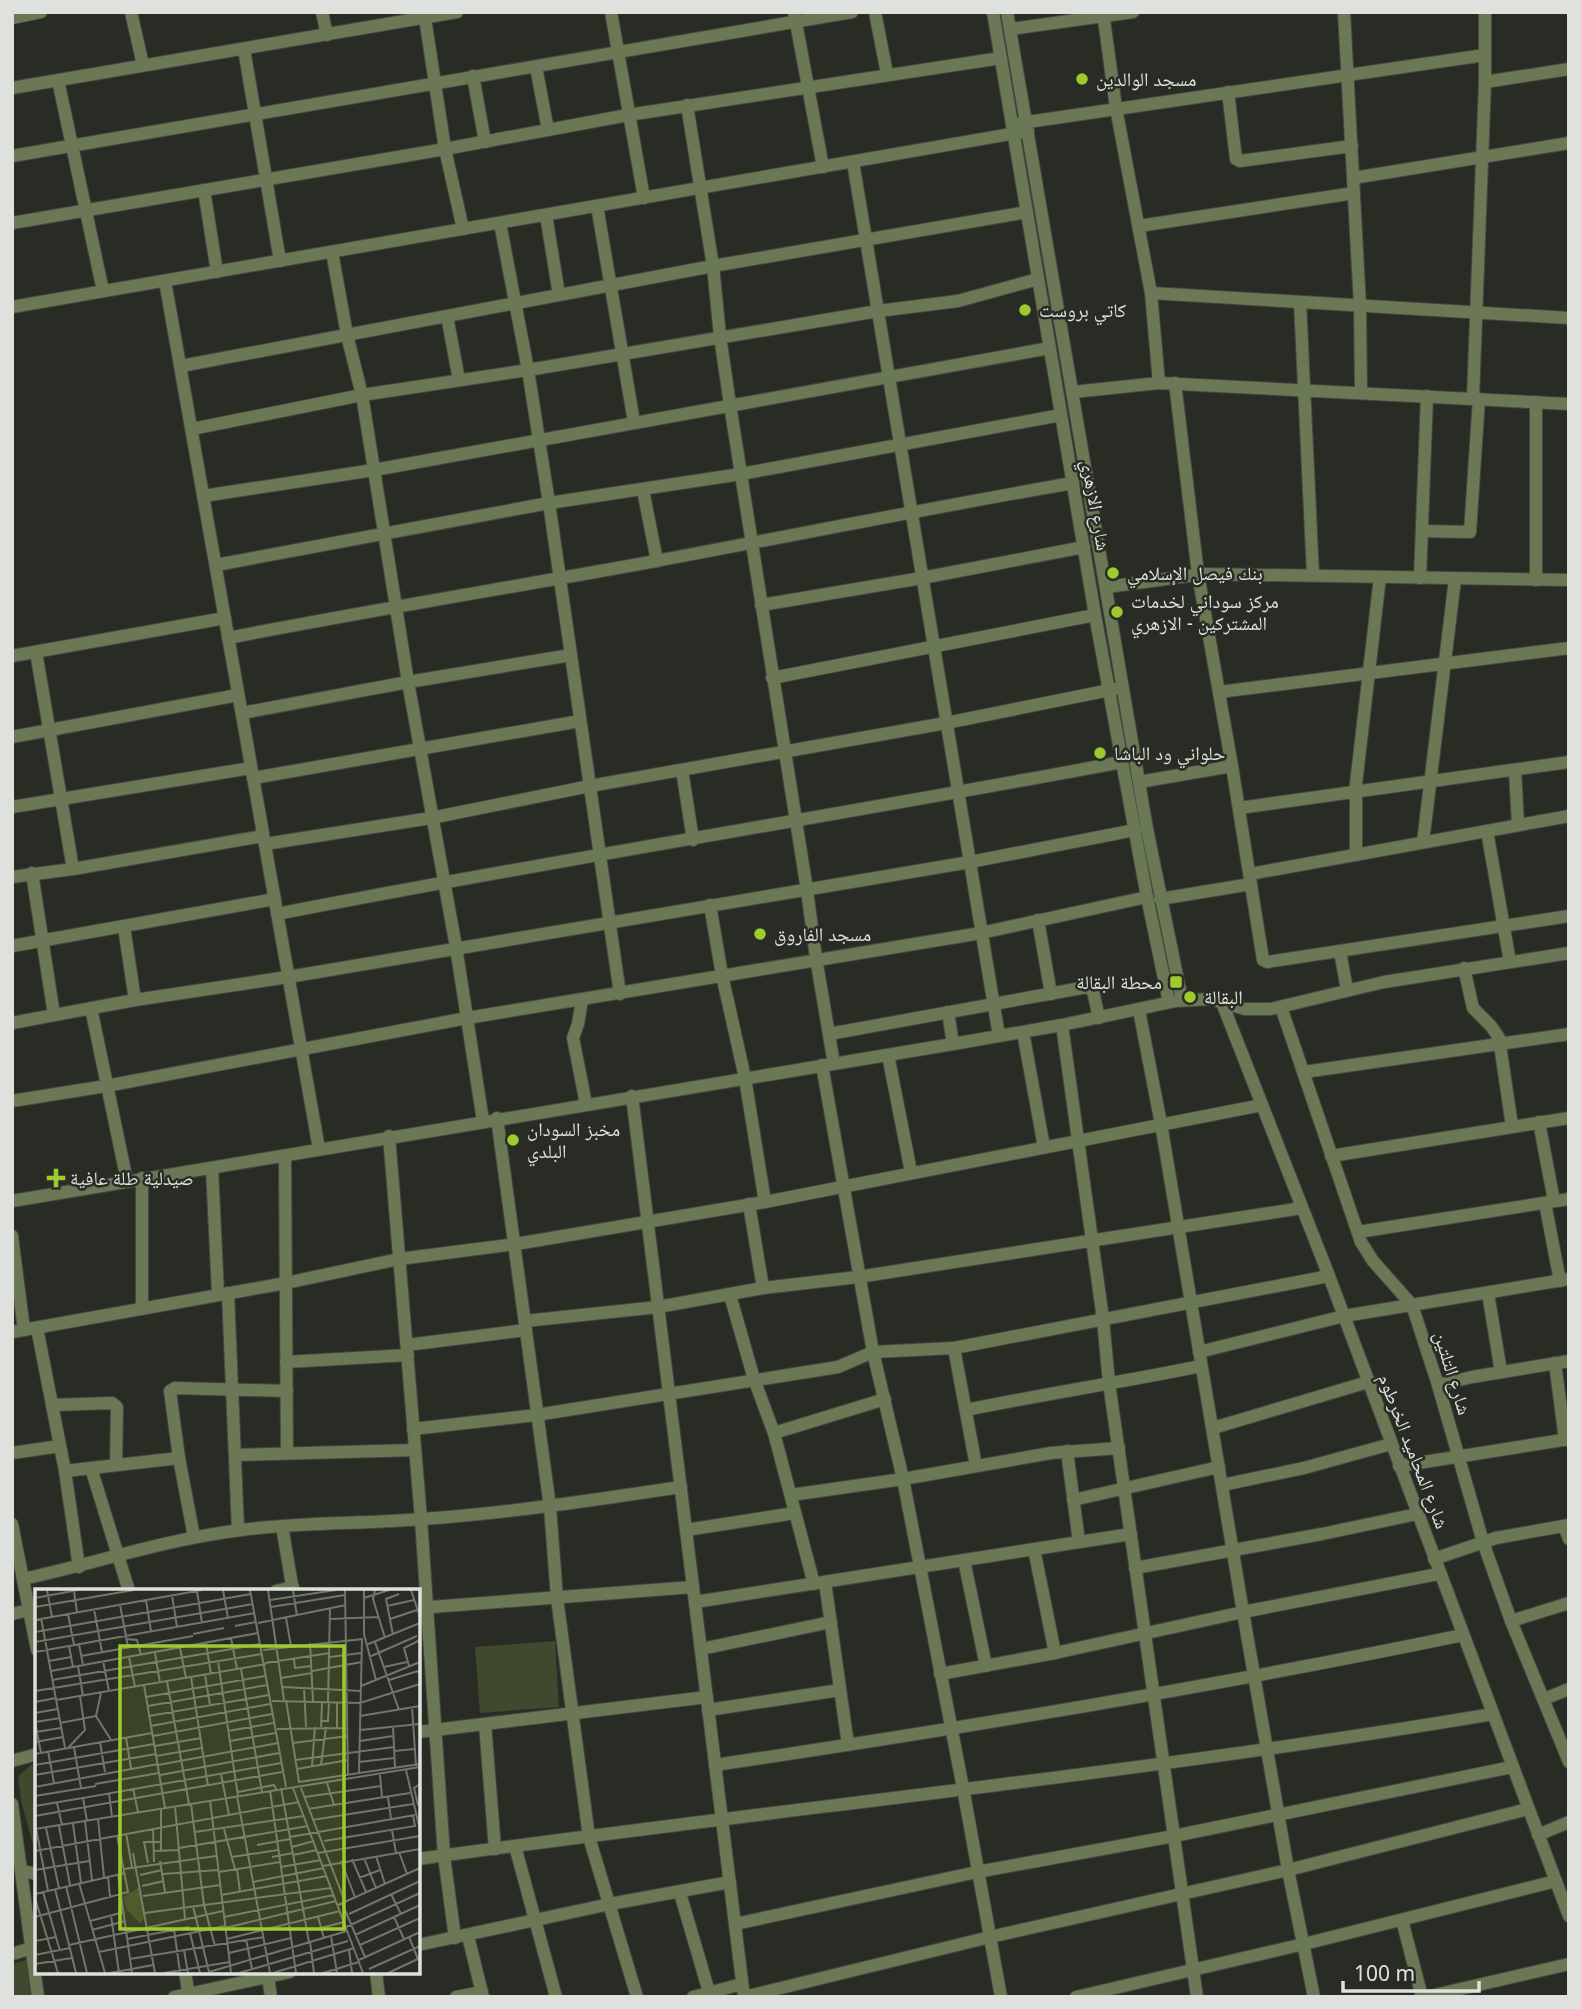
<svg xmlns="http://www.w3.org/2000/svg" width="1581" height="2009" viewBox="0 0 1581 2009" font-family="'Noto Sans','Noto Naskh Arabic',sans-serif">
  <rect width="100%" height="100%" fill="#292c24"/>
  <g fill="#3f492d">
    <path d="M555 1641 559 1707 480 1713 475 1647Z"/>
    <path d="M37 1760V1859L21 1801 18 1776Z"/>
    <path d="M26 1960 31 1997H12V1964Z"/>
  </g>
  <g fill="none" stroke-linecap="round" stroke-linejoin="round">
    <g stroke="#464941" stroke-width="14">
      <g id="minor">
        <path d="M131 12 143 65"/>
        <path d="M322 12 327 35"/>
        <path d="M611 12 644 198"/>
        <path d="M794 12 823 167"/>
        <path d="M875 12 887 74"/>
        <path d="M993 12 1095 615 1147 897 1169 1002"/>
        <path d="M1007 12 1147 829 1182 1000"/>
        <path d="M1103 12 1116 108 1151 293 1159 383"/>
        <path d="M1344 12 1360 306 1361 393"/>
        <path d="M12 18 41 12"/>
        <path d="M425 18 445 149 463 229"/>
        <path d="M1011 29 1133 12"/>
        <path d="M244 49 280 261"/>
        <path d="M536 67 548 130"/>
        <path d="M473 76 485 142"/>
        <path d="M58 80 103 291"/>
        <path d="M1485 82 1569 69"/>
        <path d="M12 88 457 12"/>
        <path d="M1228 92 1236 159 1240 161 1352 146"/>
        <path d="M687 105 713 266 720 336 730 405 807 890 816 958 834 1064"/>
        <path d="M1021 123 1485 55"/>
        <path d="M12 156 852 12"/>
        <path d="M853 162 999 1036"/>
        <path d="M1353 178 1569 143"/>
        <path d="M204 190 217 272"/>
        <path d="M597 206 634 422"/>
        <path d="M546 215 559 295"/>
        <path d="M12 223 445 149 628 115 1001 58"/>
        <path d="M500 223 528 370 549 503 620 994"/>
        <path d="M1139 226 1354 193"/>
        <path d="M332 252 347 335 362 395 408 682 456 947 483 1121"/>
        <path d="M165 281 319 1149"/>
        <path d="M1151 293 1569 318"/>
        <path d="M1300 302 1313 575"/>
        <path d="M12 307 1028 131"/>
        <path d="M447 316 459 380"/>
        <path d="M181 366 713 266 1027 212"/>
        <path d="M1175 383 1198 574 1232 766 1263 960 1267 962 1569 916"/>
        <path d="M1073 392 1159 383 1569 404"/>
        <path d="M1473 398 1485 82V12"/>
        <path d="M192 429 362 395 528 370 878 311 958 301 1038 279"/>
        <path d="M643 490 657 561"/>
        <path d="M203 496 374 470 1050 348"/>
        <path d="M1422 531 1470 532 1479 399"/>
        <path d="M216 565 549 503 741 474 1061 415"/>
        <path d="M1420 578 1427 396"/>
        <path d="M1536 580V402"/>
        <path d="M1107 587 1203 574 1569 580"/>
        <path d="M761 605 922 578 1084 547"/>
        <path d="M228 638C371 610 514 587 656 561 795 535 934 507 1073 483"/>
        <path d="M36 652 73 869"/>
        <path d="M12 656 225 618"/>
        <path d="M772 678 1095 615"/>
        <path d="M1219 692 1569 648"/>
        <path d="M242 713 408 682 571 655"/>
        <path d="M12 737 238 695"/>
        <path d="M682 770 693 840"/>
        <path d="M1515 770 1518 825"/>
        <path d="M253 778 580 721"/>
        <path d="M1139 782 1232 766"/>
        <path d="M12 807 251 768"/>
        <path d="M1239 808 1569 762"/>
        <path d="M1487 831 1510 962"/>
        <path d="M1423 842 1455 579"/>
        <path d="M265 844 431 818 590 786 946 723 1115 689"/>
        <path d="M1356 855V784L1380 577"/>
        <path d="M32 873 54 1015"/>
        <path d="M1250 874 1569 816"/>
        <path d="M12 877 73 869 263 836"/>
        <path d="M1160 899 1251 884"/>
        <path d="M710 905 722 975 745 1078 765 1202"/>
        <path d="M277 914C558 859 840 815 1122 762"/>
        <path d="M1038 920 1051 994"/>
        <path d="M124 927 135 1000"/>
        <path d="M12 946 275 899"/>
        <path d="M1340 951 1347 990"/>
        <path d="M1464 968 1473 1008 1491 1026 1499 1038 1512 1126"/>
        <path d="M582 1000 578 1024 573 1038 586 1104"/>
        <path d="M1221 1000 1329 1276 1569 1916"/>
        <path d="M1281 1007 1361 1242 1373 1261 1412 1305 1438 1385 1483 1542 1511 1621 1569 1762"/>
        <path d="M91 1008 127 1181"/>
        <path d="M1139 1010 1161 1124 1243 1612 1288 1870 1314 1997"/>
        <path d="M948 1012 953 1044"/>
        <path d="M12 1023 135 1000 288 977 970 862 1135 830"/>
        <path d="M1062 1025 1103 1319 1109 1383 1197 1997"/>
        <path d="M1023 1032 1044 1147"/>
        <path d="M829 1034 1087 987 1093 991 1099 1018"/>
        <path d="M888 1055 911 1172"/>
        <path d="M822 1065 873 1352 903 1479 963 1788 1001 1997"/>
        <path d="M1304 1072 1569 1034"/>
        <path d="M632 1096 744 1997 990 1937 1288 1870 1528 1809"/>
        <path d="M12 1101 106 1086 467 1018 981 933 1147 897"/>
        <path d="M497 1118 550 1507 557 1598 589 1837 637 1997"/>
        <path d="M1539 1122 1554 1201"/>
        <path d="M389 1136 421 1519 444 1856 455 1938"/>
        <path d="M285 1156 287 1453"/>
        <path d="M1331 1156 1569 1118"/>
        <path d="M212 1168 218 1294"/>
        <path d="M12 1201 953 1044 1062 1025 1176 1001 1211 999 1245 1009H1271L1384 982 1569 953"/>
        <path d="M1545 1203 1560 1281"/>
        <path d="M749 1204 763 1288"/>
        <path d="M1358 1232 1569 1199"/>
        <path d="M12 1236 24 1330"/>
        <path d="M228 1293 238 1530"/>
        <path d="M1488 1293 1501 1372"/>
        <path d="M730 1295 754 1379 774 1433 814 1584"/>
        <path d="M142 1309V1178"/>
        <path d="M525 1321 658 1307 763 1288 858 1277 1302 1208"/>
        <path d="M37 1328 65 1471 79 1567"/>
        <path d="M12 1332 286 1283 399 1259 516 1244 765 1202 1262 1105"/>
        <path d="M407 1345 526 1330"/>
        <path d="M954 1348 976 1466"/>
        <path d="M1199 1352 1344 1316 1569 1279"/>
        <path d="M286 1362 408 1355"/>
        <path d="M1555 1363 1565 1440"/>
        <path d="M1438 1385 1472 1377 1569 1361"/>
        <path d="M52 1405 112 1403 117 1407 116 1465"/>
        <path d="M966 1410C1044 1394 1123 1382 1201 1366"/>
        <path d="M1213 1428 1368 1382"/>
        <path d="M413 1429 536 1415 838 1367 873 1352 954 1348 1329 1276"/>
        <path d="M774 1433 885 1399"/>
        <path d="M1067 1451 1079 1542"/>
        <path d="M12 1453 60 1446"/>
        <path d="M235 1455 415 1450"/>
        <path d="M1399 1466 1569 1439"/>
        <path d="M91 1468 129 1591"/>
        <path d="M65 1471 179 1458"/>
        <path d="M1222 1485 1304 1468 1391 1444"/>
        <path d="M791 1495 903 1479 1051 1453 1119 1448"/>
        <path d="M1073 1500 1219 1467"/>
        <path d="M12 1524 37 1650"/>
        <path d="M282 1526 293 1591"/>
        <path d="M1564 1526 1569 1539"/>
        <path d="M686 1530 795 1513"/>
        <path d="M194 1537 179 1458 170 1391 175 1388 287 1391"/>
        <path d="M1034 1549 1055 1653"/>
        <path d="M1434 1559 1496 1538 1569 1525"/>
        <path d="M964 1560 986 1666"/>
        <path d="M1135 1568 1322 1534 1417 1514"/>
        <path d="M23 1579C96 1563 167 1539 241 1530 301 1522 362 1524 422 1519 509 1513 594 1500 681 1487"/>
        <path d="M825 1582 848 1745"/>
        <path d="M276 1591 293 1587"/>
        <path d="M695 1602 1131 1534"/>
        <path d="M418 1608 693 1587"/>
        <path d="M12 1614 29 1610"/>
        <path d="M1511 1621 1569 1603"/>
        <path d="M701 1649 831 1622"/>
        <path d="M940 1674 1055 1653 1243 1612 1438 1574"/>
        <path d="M1544 1699 1569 1689"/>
        <path d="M708 1710 840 1690"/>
        <path d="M485 1724 495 1849"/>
        <path d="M418 1732 707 1697"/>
        <path d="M12 1761 37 1754"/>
        <path d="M715 1765C965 1728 1216 1686 1463 1635"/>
        <path d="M12 1804 38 1997"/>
        <path d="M1538 1835 1569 1822"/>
        <path d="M515 1846 556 1997"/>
        <path d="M418 1859C776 1809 1136 1774 1493 1714"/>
        <path d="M22 1871 37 1874"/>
        <path d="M680 1893 709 1992"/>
        <path d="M1402 1920 1422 1997"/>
        <path d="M735 1924 977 1872 1174 1836 1512 1767"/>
        <path d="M468 1936 483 1997"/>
        <path d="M418 1945 610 1904 730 1882"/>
        <path d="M12 1954 32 1948"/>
        <path d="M185 1972 189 1997"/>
        <path d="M376 1972 379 1997"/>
        <path d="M268 1977 271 1997"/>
        <path d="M174 1997 290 1972"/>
        <path d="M456 1997 482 1992"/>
        <path d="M693 1997 742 1984"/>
        <path d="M1076 1997 1304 1944 1556 1881"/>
        <path d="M1426 1997 1569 1964"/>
      </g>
    </g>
    <use href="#minor" stroke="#6b7855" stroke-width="12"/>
  </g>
  <g fill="#9eca2f" stroke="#292c24" stroke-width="2.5">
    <circle cx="1082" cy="79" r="7"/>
    <circle cx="1025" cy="310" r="7"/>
    <circle cx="1113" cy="573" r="7"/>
    <circle cx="1117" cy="612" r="7"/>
    <circle cx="1100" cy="753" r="7"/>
    <circle cx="760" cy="934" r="7"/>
    <rect x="1169" y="975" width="14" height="14" rx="3.5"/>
    <circle cx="1190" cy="997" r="7"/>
    <circle cx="513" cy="1140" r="7"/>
    <path d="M52.5 1167.5h7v7h7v7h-7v7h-7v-7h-7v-7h7z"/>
  </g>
  <g text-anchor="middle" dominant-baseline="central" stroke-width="5" stroke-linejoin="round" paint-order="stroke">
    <g font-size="19" fill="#dfe1dc" stroke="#292c24" text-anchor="start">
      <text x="1096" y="79">مسجد الوالدين</text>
      <text x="1039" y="310">كاتي بروست</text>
      <text x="1127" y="573">بنك فيصل الإسلامي</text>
      <text x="1131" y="601">مركز سوداني لخدمات<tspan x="1131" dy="22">المشتركين - الازهري</tspan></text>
      <text x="1114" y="753">حلواني ود الباشا</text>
      <text x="774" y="934">مسجد الفاروق</text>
      <text x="1162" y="982" text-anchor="end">محطة البقالة</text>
      <text x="1204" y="997">البقالة</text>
      <text x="527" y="1129">مخبز السودان<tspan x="527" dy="22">البلدي</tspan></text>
      <text x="70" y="1178">صيدلية طلة عافية</text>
    </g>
    <g font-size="19" fill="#dfe1dc" stroke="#292c24">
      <text transform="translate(1096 505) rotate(80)">شارع الازهري</text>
      <text transform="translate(1453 1373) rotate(73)">شارع التلتين</text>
      <text transform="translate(1414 1451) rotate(69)">شارع المحاميد الخرطوم</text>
    </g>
  </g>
  <g transform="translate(35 1589)">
    <rect width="385" height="385" fill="#292c24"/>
    <path d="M106 297 109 330 105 334 91 320 88 308Z" fill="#3f492d"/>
    <path fill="none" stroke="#72746e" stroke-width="2" d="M12 1 17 28M188 1 193 29M215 1 251 198M233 1 249 111M258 1 262 27M310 1 313 186M329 1V45L341 91M340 1 338 10 350 49M376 1 385 28M39 2 42 23M162 2 167 34M137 6 142 38M0 9 43 1M329 9 354 1M111 11 116 42M235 11 301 1M85 16 93 58M352 17 379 11M0 18 99 1M236 18 310 6M59 20 67 63M33 25 39 56M6 29 30 159M251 29 256 57M295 30 344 28M355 30 382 21M0 31 167 1M223 34 311 16M200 37 221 33M0 43 216 5M158 45 189 39M358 46 351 10 364 5M196 49 202 80M91 50 102 51 106 66M0 53 218 15M340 53 364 121M171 54 176 85M275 54 278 112M44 55 48 76M331 56 385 34M34 57 38 78M145 59 151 89M228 61 328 50M0 63 220 24M120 64 125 94M46 67 158 47M94 68 100 98M295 68 326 64M334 68 382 47M259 70 260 79 276 77M14 72 36 68M68 72 74 102M183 72 203 207M230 74 295 64M43 77 48 107M374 77 369 59 385 51M349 78 372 73M206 80 227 203M16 82 223 44M277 82 327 73M170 86 175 116M156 88 173 197M246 89 277 84M17 91 225 55M354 91 383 82 385 86M132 92 154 215M109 96 130 219M326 97 385 73M248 98 326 102M269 99 271 138M0 102 227 65M66 104 61 127 76 151M111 108 230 87M21 111 231 75M251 111 264 193 385 175M237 112 325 114 385 95M0 113 21 109M293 113 295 19M113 117 232 96M377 118 381 177M0 124 23 120M114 127 234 106M325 127 385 117M286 132H293L294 113M25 134 61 127M116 137 235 115M358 137 360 178M286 138 287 113M302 139V113M242 140 313 139M325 141 385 135M193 142 239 134M1 143 26 139M118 147 237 125M91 149 96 179M195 152 240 144M325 152 358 147M0 153 28 148M65 153 70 183M258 154 313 147M120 157 166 149M39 158 46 199M33 159 50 141 45 107M13 162 19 194M359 162 380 160M6 164 0 133 25 129M0 165 117 144M121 167 167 159M260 171 359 158M324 173 359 169M0 176 119 155M123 176 243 154M286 176 291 138M277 177 280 138M262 180 313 171M371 181 385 241M324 183 327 50M186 185 194 226M0 186 121 165M125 186 244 164M345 186 347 208M292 194 299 216M60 195 124 184M0 198 123 175M98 199 103 223M246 199 274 353M258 199 328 384M266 199 310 313M235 201 261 384M203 203 239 196 241 200M74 204 77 228M0 207 61 197M202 207 235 384M270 208 346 197M353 208 356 230M175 211 196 384M22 214 27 236M156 215 169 316 180 357M383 216 379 199 385 195M0 217 48 209M140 217 150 330M126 220V262M273 220 375 204M0 227 247 183M63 230 69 288M277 231 378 215M50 232 57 291M52 232 48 209 246 174M0 234 13 302M38 235 46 294M24 237 35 296M11 239 24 299M118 239 119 273M0 240 385 178M189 240 200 280M357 241 361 264M160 243 269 227M91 244 97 278M255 248 380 226M289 252 380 237 378 226M222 256 255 250M257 258 279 252M144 259 273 237M0 262 264 213M119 262 144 261M364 263 372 285M98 264 120 384M283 264 385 247M258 266 282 261M341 267 350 295M197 268 243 261M237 268 258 264M329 269 341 299M317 270 331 303M125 272 130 303M306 272 320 308M113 274 109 253H126M288 277 385 260M246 278 286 271M89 280 181 267M202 280 205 303M0 281 54 272M184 283 245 273M83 285 97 384M128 285 183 281M105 286 127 281M73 287 75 308M324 289 345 281M218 293 289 279M44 294 70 384M31 297 52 384M107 297 129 292M20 300 41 384M8 303 25 362M0 305 90 284M356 305 366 325M186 306 292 287M108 307 185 296M0 309 23 384M307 314 330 368M303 316 385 279M158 317 174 383M110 324 296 299M314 325 385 292M76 326 84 384M0 328 93 303 82 246M189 328 299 306M283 328 289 349M359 328 369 350M55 332 89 323M311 338 385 304M190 339 301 312M286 339 309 333M139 340 145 383M57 341 90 332M155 344 165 384M320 346 385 316M296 347 302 384M374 348 383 370M92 350 154 338M192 350 305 322M211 350 217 380M0 352 21 348M275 353 279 384M34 356 188 322M325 356 385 329M149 361 153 384M314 361 317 384M64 363 190 337M194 364 256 349M0 366 35 359M95 370 229 348M324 371 385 343M0 375 37 369M334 380 385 357M174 383 312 342M75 384 118 376M129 384 195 373M204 384 313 352M238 384 319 359M288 384 324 373M353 384 385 369"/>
    <path fill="#9eca2f" fill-opacity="0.15" stroke="#9eca2f" stroke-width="3.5" d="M85 57H309V340H85Z"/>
    <rect width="385" height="385" fill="none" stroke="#dfe1dc" stroke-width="3.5"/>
  </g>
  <rect width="1581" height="2009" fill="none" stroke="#dfe1dc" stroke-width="28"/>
  <path d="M1343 1981v10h136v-10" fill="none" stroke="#dfe1dc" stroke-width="3.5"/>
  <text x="1354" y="1981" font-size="21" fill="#dfe1dc" stroke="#292c24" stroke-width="5" paint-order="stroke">100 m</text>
</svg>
